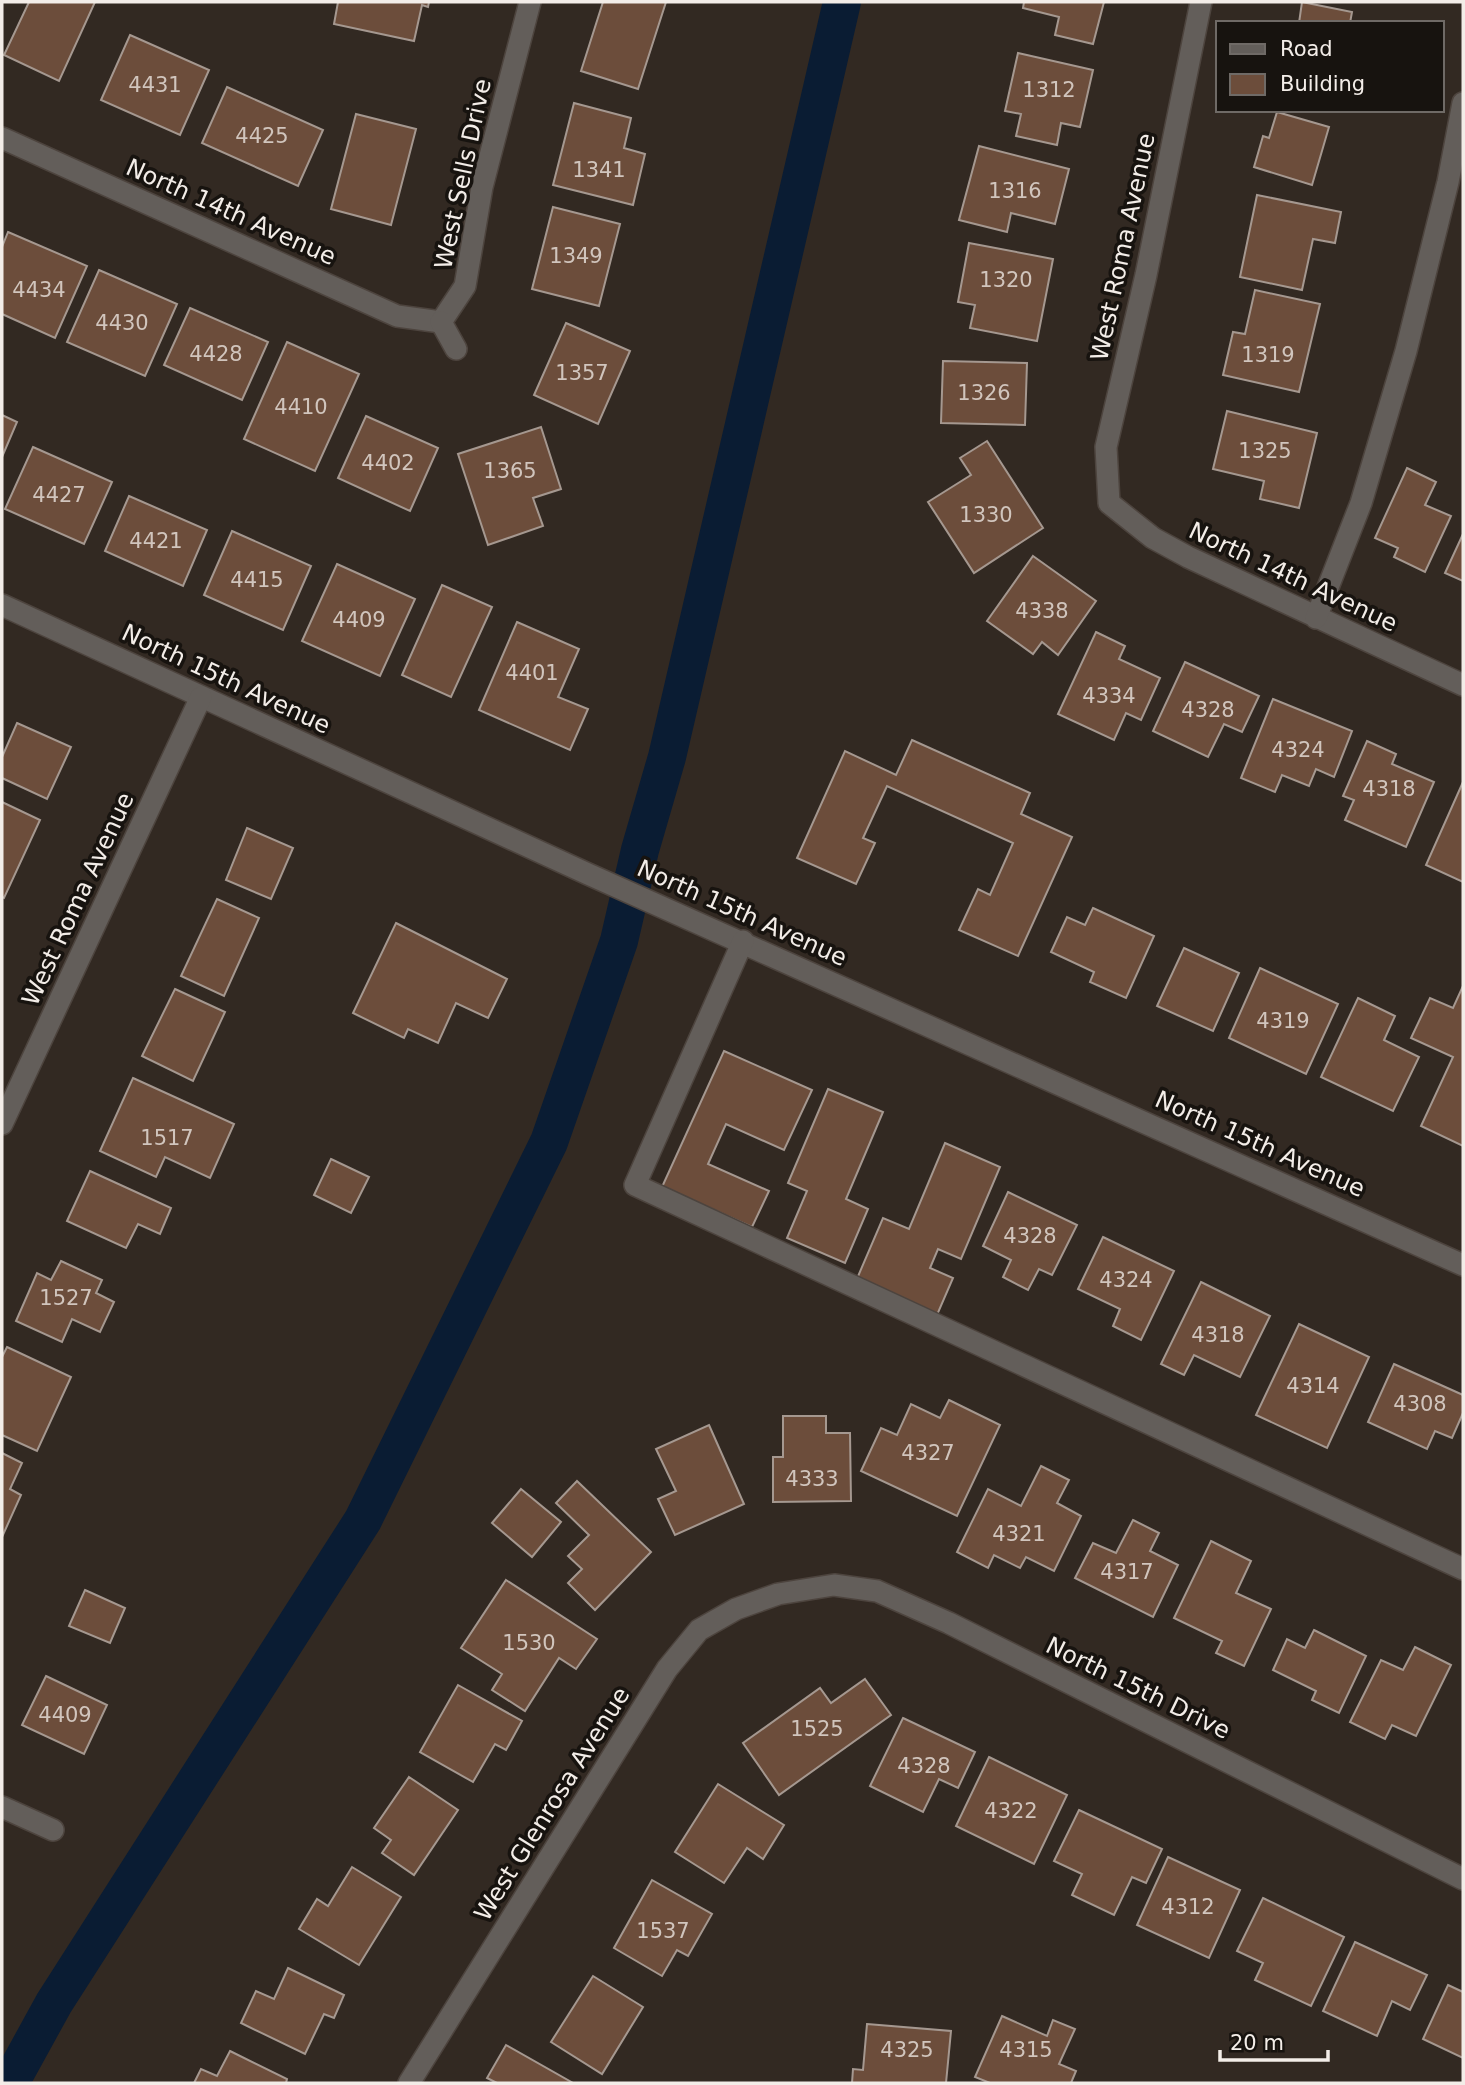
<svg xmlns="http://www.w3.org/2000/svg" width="1465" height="2085" viewBox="0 0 1465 2085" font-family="'DejaVu Sans',sans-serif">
  <rect width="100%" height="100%" fill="#322922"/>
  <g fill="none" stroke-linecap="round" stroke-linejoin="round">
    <path stroke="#0a1c33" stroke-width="38" d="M10 2083 54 2003 363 1520 549 1142 619 941 640 850 667 757 842 2"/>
  </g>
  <g fill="#6c4d3b" stroke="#a59890" stroke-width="2">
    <path d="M29 2H95L59 81 4 55Z"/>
    <path d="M338 2H429L428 7 422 5 414 41 334 24Z"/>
    <path d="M603 2H666L638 89 581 71Z"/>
    <path d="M1024 2H1104L1093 44 1055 35 1059 17 1023 8Z"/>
    <path d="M1302 2 1352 12 1350 23H1299Z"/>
    <path d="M130 35 209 70 180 135 101 100Z"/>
    <path d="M1018 53 1093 70 1080 127 1061 123 1057 145 1016 136 1021 114 1005 111Z"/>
    <path d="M227 87 323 130 298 186 202 143Z"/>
    <path d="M574 103 631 118 624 148 645 154 633 205 553 185Z"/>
    <path d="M1277 112 1329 127 1312 185 1254 167 1263 136 1269 138Z"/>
    <path d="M356 114 416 129 391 225 331 209Z"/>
    <path d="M979 146 1069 169 1055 224 1011 213 1007 232 959 220Z"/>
    <path d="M1257 195 1341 212 1335 243 1313 239 1302 290 1240 277Z"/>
    <path d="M553 207 620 224 599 306 532 289Z"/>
    <path d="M8 232 87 266 55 338 2 314V247Z"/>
    <path d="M969 243 1053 259 1037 341 970 328 975 305 958 302Z"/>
    <path d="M99 270 177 304 145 376 67 342Z"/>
    <path d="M1255 290 1320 304 1299 392 1223 375 1233 332 1245 334Z"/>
    <path d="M190 308 268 342 242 400 164 365Z"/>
    <path d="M566 323 630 351 598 424 534 395Z"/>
    <path d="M287 342 359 374 315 471 244 439Z"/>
    <path d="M943 361 1027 363 1025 425 941 423Z"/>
    <path d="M1227 411 1317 433 1299 508 1260 499 1264 481 1213 469Z"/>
    <path d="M2 415 17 422 2 457Z"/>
    <path d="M366 416 438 448 410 511 338 478Z"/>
    <path d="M541 427 561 489 533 498 543 526 488 545 458 454Z"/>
    <path d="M987 441 1043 528 974 573 928 502 971 475 960 458Z"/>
    <path d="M33 447 112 482 84 544 5 509Z"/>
    <path d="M1407 468 1436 482 1425 505 1451 516 1425 572 1394 557 1398 548 1375 538Z"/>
    <path d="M129 496 207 530 183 586 105 551Z"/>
    <path d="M232 531 311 566 283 630 204 595Z"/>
    <path d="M1463 534V581L1445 573Z"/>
    <path d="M1033 556 1096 601 1058 655 1042 642 1033 654 987 621Z"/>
    <path d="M337 564 415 599 380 676 302 641Z"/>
    <path d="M442 585 492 607 451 697 402 675Z"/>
    <path d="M517 622 579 649 558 697 588 709 570 750 479 710Z"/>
    <path d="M1096 632 1125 646 1119 659 1160 678 1141 720 1126 713 1114 740 1058 714Z"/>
    <path d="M1185 662 1259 696 1242 732 1224 724 1208 757 1153 731Z"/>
    <path d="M1273 699 1352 731 1334 777 1316 769 1309 786 1282 775 1275 792 1241 778Z"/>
    <path d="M17 723 71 747 47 799 2 778V757Z"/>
    <path d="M912 740 1030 793 1021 814 1072 837 1018 956 959 930 978 889 990 895 1013 843 887 786 863 838 875 843 856 884 797 858 845 751 896 775Z"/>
    <path d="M1367 741 1396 754 1392 764 1434 782 1406 847 1345 820 1354 800 1343 796Z"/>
    <path d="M1463 782V882L1426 865Z"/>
    <path d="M2 802 40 820 4 898 2 897Z"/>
    <path d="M247 828 293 848 271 899 226 880Z"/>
    <path d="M217 899 259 918 224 996 181 976Z"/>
    <path d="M1093 908 1154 936 1126 998 1090 982 1094 972 1051 952 1067 917 1085 925Z"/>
    <path d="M396 923 507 979 488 1018 456 1003 438 1043 408 1029 404 1038 353 1013Z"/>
    <path d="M1184 948 1239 973 1213 1031 1157 1006Z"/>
    <path d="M1260 968 1338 1004 1306 1074 1229 1038Z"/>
    <path d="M1463 986V1146L1421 1126 1453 1057 1411 1038 1430 998 1453 1008Z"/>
    <path d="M175 989 225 1012 193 1081 142 1056Z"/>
    <path d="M1358 998 1395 1016 1384 1040 1419 1057 1393 1111 1321 1077Z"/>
    <path d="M724 1051 812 1090 784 1150 726 1124 708 1164 769 1191 752 1227 662 1187Z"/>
    <path d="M133 1078 234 1124 210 1178 165 1157 156 1177 100 1151Z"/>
    <path d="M828 1089 883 1112 846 1199 868 1209 845 1263 787 1238 807 1191 788 1183Z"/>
    <path d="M945 1143 1000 1167 961 1259 938 1249 930 1268 953 1278 937 1315 856 1281 883 1218 909 1229Z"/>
    <path d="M331 1159 369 1177 351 1213 314 1195Z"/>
    <path d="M90 1171 171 1208 160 1234 138 1224 126 1248 67 1221Z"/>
    <path d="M1008 1192 1077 1225 1052 1275 1039 1269 1028 1290 1003 1277 1011 1260 983 1246Z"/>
    <path d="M1103 1237 1174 1271 1141 1340 1113 1326 1120 1309 1078 1289Z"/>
    <path d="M61 1261 102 1280 96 1293 114 1302 100 1332 72 1319 62 1342 16 1321 37 1273 51 1280Z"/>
    <path d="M1201 1282 1270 1316 1240 1377 1194 1355 1184 1375 1161 1364Z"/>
    <path d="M1299 1324 1369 1357 1327 1448 1256 1415Z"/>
    <path d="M7 1347 71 1377 37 1451 2 1435V1357Z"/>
    <path d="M1394 1364 1463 1395V1413L1452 1438 1435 1431 1427 1449 1368 1422Z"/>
    <path d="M949 1400 1000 1425 957 1516 861 1471 881 1428 897 1435 911 1404 940 1418Z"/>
    <path d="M783 1416H826V1433H850L851 1501 773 1502V1457H783Z"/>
    <path d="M709 1425 744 1504 675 1535 658 1499 676 1491 656 1449Z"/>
    <path d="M2 1453 22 1463 10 1489 21 1495 2 1537Z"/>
    <path d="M1041 1466 1069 1480 1057 1503 1081 1516 1054 1571 1026 1557 1020 1568 994 1555 988 1568 957 1552 988 1489 1021 1506Z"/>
    <path d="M577 1481 651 1552 595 1610 568 1583 582 1569 568 1556 589 1535 556 1503Z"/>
    <path d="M521 1489 561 1522 532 1557 492 1523Z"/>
    <path d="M1133 1520 1159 1533 1150 1551 1178 1565 1153 1617 1075 1578 1093 1543 1116 1553Z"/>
    <path d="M1211 1541 1251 1561 1236 1593 1271 1609 1244 1666 1216 1653 1222 1641 1174 1618Z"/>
    <path d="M506 1580 597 1639 576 1669 559 1658 525 1711 492 1690 502 1674 461 1648Z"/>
    <path d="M85 1590 125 1608 110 1643 69 1626Z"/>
    <path d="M1314 1630 1366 1656 1339 1713 1312 1700 1316 1691 1273 1670 1287 1639 1305 1648Z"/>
    <path d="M1415 1647 1451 1665 1416 1736 1392 1725 1385 1739 1350 1722 1381 1660 1403 1670Z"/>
    <path d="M46 1676 107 1705 84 1754 22 1725Z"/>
    <path d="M865 1679 891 1715 779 1795 743 1743 820 1688 831 1703Z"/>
    <path d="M458 1685 522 1721 506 1750 495 1744 473 1782 420 1752Z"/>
    <path d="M903 1718 975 1752 958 1788 939 1779 923 1812 870 1786Z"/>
    <path d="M989 1757 1067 1795 1034 1864 956 1826Z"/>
    <path d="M409 1777 458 1810 414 1875 382 1853 391 1840 374 1828Z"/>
    <path d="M718 1784 784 1825 763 1859 747 1848 724 1883 675 1852Z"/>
    <path d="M1079 1810 1162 1849 1146 1883 1132 1877 1114 1915 1072 1895 1082 1874 1054 1861Z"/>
    <path d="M1168 1857 1240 1890 1209 1958 1137 1925Z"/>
    <path d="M352 1867 401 1897 359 1965 299 1929 317 1899 328 1906Z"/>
    <path d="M652 1880 712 1914 688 1956 677 1950 662 1976 614 1948Z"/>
    <path d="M1263 1898 1344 1937 1311 2006 1255 1980 1263 1963 1237 1951Z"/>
    <path d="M1355 1942 1427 1975 1410 2010 1392 2001 1377 2036 1323 2011Z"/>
    <path d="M288 1968 344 1995 334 2018 324 2014 305 2054 241 2023 256 1991 274 1999Z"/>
    <path d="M593 1976 643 2007 602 2074 551 2042Z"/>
    <path d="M1448 1985 1463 1992V2058L1423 2039Z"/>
    <path d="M1002 2016 1047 2036 1053 2020 1075 2029 1059 2064 1076 2071 1071 2083H990L975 2077Z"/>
    <path d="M867 2024 951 2031 946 2083H852L853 2069 863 2070Z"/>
    <path d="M506 2045 573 2083H497L487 2078Z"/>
    <path d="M230 2051 287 2079 286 2083H194L201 2069 217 2076Z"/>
  </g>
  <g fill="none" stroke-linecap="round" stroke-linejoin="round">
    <g stroke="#4d443e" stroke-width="24">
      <g id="minor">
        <path d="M1201 2 1146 275 1106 447 1109 503 1153 538 1188 557 1463 685"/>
        <path d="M2 138 397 316 441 322"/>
        <path d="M441 322 465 286 482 187 530 2"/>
        <path d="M441 322 456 349"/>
        <path d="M2 605 588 874 1463 1265"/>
        <path d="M1316 618 1361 503 1406 351 1448 182 1463 103"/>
        <path d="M743 941 635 1185 1463 1569"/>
        <path d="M2 1124 201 697"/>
        <path d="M2 1807 53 1830"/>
        <path d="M409 2083 667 1669 699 1630 736 1609 778 1594 834 1585 877 1591 949 1623 1463 1879"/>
      </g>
    </g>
    <use href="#minor" stroke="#635e5a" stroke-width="21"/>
  </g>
  <g text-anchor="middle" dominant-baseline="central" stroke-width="7" stroke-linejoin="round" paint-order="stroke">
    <g font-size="21" fill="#d1c5bd">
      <text x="155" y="85">4431</text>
      <text x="1049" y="90">1312</text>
      <text x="262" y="136">4425</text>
      <text x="599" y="170">1341</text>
      <text x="1015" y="191">1316</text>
      <text x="576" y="256">1349</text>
      <text x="1006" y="280">1320</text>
      <text x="39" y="290">4434</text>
      <text x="122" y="323">4430</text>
      <text x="216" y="354">4428</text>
      <text x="1268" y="355">1319</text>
      <text x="582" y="373">1357</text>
      <text x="984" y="393">1326</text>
      <text x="301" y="407">4410</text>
      <text x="1265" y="451">1325</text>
      <text x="388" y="463">4402</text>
      <text x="510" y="471">1365</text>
      <text x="59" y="495">4427</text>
      <text x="986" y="515">1330</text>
      <text x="156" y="541">4421</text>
      <text x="257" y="580">4415</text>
      <text x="1042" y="611">4338</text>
      <text x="359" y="620">4409</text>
      <text x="532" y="673">4401</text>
      <text x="1109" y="696">4334</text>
      <text x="1208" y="710">4328</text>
      <text x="1298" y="750">4324</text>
      <text x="1389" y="789">4318</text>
      <text x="1283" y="1021">4319</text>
      <text x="167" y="1138">1517</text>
      <text x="1030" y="1236">4328</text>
      <text x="1126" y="1280">4324</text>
      <text x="66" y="1298">1527</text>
      <text x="1218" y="1335">4318</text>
      <text x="1313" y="1386">4314</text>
      <text x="1420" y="1404">4308</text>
      <text x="928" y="1453">4327</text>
      <text x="812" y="1479">4333</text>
      <text x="1019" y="1534">4321</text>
      <text x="1127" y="1572">4317</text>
      <text x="529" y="1643">1530</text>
      <text x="65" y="1715">4409</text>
      <text x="817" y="1729">1525</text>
      <text x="924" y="1766">4328</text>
      <text x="1011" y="1811">4322</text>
      <text x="1188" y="1907">4312</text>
      <text x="663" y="1931">1537</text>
      <text x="907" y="2050">4325</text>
      <text x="1026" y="2050">4315</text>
    </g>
    <g font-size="24" fill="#f3ede8" stroke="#17130f">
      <text transform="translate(463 174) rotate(-78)">West Sells Drive</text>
      <text transform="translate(231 212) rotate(24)">North 14th Avenue</text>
      <text transform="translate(1123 247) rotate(-78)">West Roma Avenue</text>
      <text transform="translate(1293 577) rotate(25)">North 14th Avenue</text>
      <text transform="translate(226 679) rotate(25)">North 15th Avenue</text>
      <text transform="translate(78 899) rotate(-65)">West Roma Avenue</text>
      <text transform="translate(742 913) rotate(24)">North 15th Avenue</text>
      <text transform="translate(1260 1144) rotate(24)">North 15th Avenue</text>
      <text transform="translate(1138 1688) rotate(26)">North 15th Drive</text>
      <text transform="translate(552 1804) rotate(-58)">West Glenrosa Avenue</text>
    </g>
  </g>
  <rect width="1465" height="2085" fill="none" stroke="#f3ede8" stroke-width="7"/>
  <rect x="1216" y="21" width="228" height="91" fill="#17130f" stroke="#6f6a66" stroke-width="2"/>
  <rect x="1230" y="44" width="35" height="10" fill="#635e5a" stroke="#6f6a66" stroke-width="2"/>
  <text x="1280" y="56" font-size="21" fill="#f3ede8">Road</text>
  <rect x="1230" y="74" width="35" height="21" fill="#6c4d3b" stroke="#6f6a66" stroke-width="2"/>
  <text x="1280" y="91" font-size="21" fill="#f3ede8">Building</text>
  <path d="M1220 2050v10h108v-10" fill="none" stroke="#f3ede8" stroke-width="3.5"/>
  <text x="1230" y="2050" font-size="21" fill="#f3ede8" stroke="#17130f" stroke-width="5" paint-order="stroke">20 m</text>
</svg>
